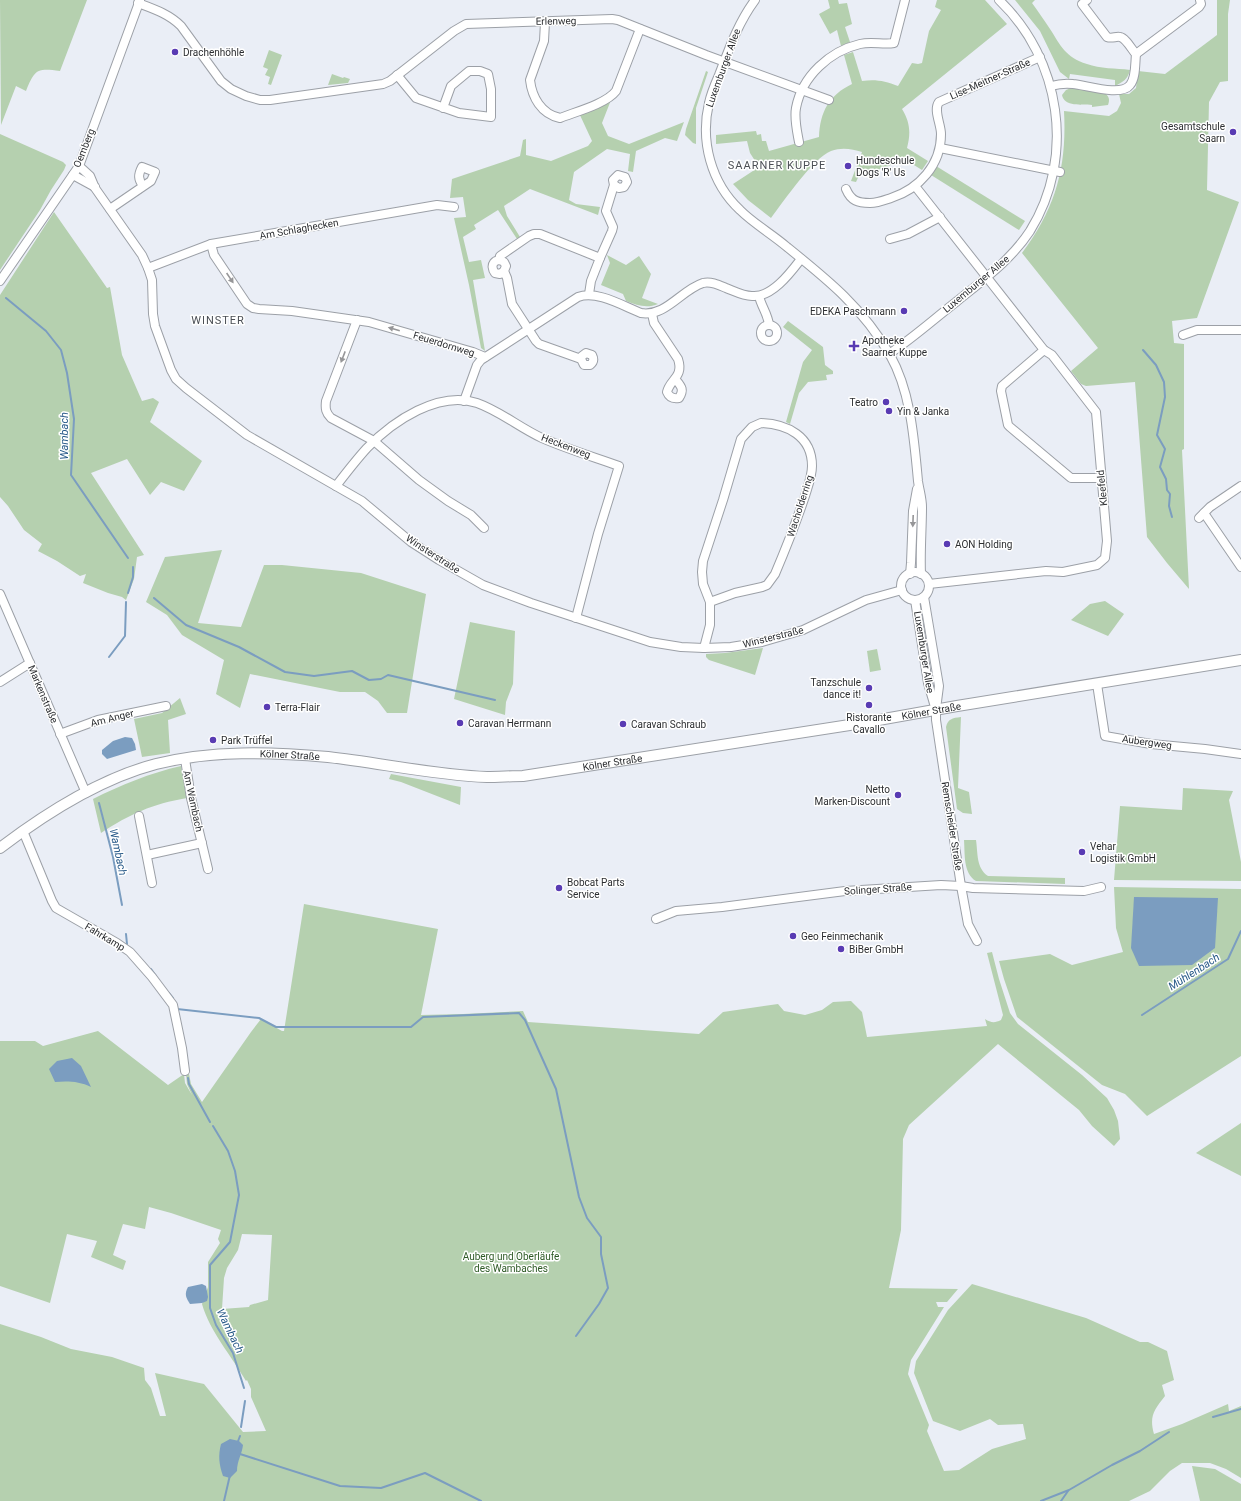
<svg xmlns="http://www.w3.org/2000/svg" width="1241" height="1501" viewBox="0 0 1241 1501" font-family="Roboto,sans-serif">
  <rect width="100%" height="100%" fill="#eaeef6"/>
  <g fill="#b5d0af" fill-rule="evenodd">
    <path d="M0 0H87L60 71C37 68 35 69 26 91L16 86 1 125Z"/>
    <path d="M828 0H838L839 4 847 3 852 24 845 27 850 42 841 46 837 30 830 34 819 14 830 8Z"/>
    <path d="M937 0H985L1007 24 902 109C910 122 911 133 907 148L928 161 922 170 901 157C889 168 878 172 862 169L856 182 851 181 862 152C852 149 842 147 831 151 813 158 784 201 771 218L748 200 733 184 759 167 750 153 747 141 716 144V135L756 131 757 135 761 134 762 141H766L769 151 819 137C820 112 829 95 852 84L844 55 853 52 862 81C876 79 885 81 898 86L912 63 918 64 922 63 929 31 941 10 935 7Z"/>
    <path d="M1015 0H1035L1032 3C1038 11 1044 20 1050 29 1061 46 1065 57 1087 64 1100 69 1116 68 1130 70 1128 79 1123 82 1115 86V80L1070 74 1069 79 1060 72 1040 31Z"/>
    <path d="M1217 0H1230L1228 14V81L1220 82 1209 102 1207 190 1239 202 1197 318 1172 321 1174 343 1184 344V449L1182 450 1189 589 1167 563 1147 537 1135 382 1086 386 1081 384 1071 371 1098 348 1022 253C1056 208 1067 166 1064 111L1109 116 1117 111 1121 103 1119 94H1129L1136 88 1138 71 1165 74 1217 35Z"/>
    <path d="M269 50 282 55 271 85 268 84 270 77 265 75 268 69 263 67Z"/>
    <path d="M706 71 708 72 696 108V144L693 143 685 135 686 129Z"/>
    <path d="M332 74 343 78 344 77 350 79 348 83 328 85Z"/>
    <path d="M1071 88 1105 93C1109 97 1110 99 1108 105L1092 107V105C1082 104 1064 107 1062 95L1066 90Z"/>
    <path d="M611 100 602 123 608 136 629 144 684 122 677 141 665 138 636 151 633 172 628 171 630 154 607 149 574 172 569 200 576 204 600 207 598 215 530 189 504 206 507 216 520 237 517 239 498 210 474 225 476 229 463 237 469 262 481 260 485 278 473 280 485 351 481 348 469 285 454 218 466 217 463 197 450 198 452 179 520 156 523 140 526 139V155L551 161 588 146 592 141 579 113Z"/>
    <path d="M0 134 63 162 66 165 64 170 51 190 40 210 0 270Z"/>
    <path d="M936 166 1025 221 1019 230 931 175Z"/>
    <path d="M54 212 107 288 110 287 122 355 142 401 153 398 159 402 150 422 202 461 184 491 161 482 150 495 127 459 91 473 144 555 137 557 134 579 126 600 122 597 108 593 83 583 86 574 80 576 57 561 38 551 42 544 24 530 8 506 0 497V295Z"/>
    <path d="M607 255 626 265 639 256 651 274 642 298 658 304C646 309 637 305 626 301L623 294 601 285 610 263Z"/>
    <path d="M788 321 823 347 825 365 833 371V374L826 375 827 380 808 382 799 393 790 424 786 422 803 362 812 350 783 327Z"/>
    <path d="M222 550 198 623 241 627 264 565H282L361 573 426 594 407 713H387L378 701 365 692H340L250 674 240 708 216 694 224 660 182 635 167 615 146 602 165 557Z"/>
    <path d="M1105 601 1124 614 1108 636 1071 620 1090 604Z"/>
    <path d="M470 622 515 631 513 684 506 702 505 715 454 699Z"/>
    <path d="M763 648 755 675 709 660 706 657V654L725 653Z"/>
    <path d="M877 649 881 670 870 672 867 651Z"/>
    <path d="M180 698 186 714 168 720 170 753 142 757 134 719 162 713Z"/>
    <path d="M961 717 958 788 969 792 972 814 963 813 957 809 946 727C948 719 952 718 961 717Z"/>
    <path d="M181 766 187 798C152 804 130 814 101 833L93 799C121 785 150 773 181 766Z"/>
    <path d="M391 774 461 787 460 805 401 782 389 779Z"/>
    <path d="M1183 788 1233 791 1229 800 1241 862V881L1114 880 1120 806 1182 810Z"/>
    <path d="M964 840H976C978 853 976 868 988 876L1065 878V884L976 881C963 873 965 854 964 840Z"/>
    <path d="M1114 887 1241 889V1056L1147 1116 1125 1094 1102 1085 1017 1017 1004 979 999 961 1050 954 1072 965 1123 952 1116 928Z"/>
    <path d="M304 904 438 929 421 1015 463 1014 523 1011 528 1022 699 1034 723 1012 778 1004 784 1011 805 1015 822 1010 833 1002 851 1001 862 1012 867 1037 987 1026 985 1019C991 1023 995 1023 1001 1020L1003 1015 987 953 992 952 999 979 1010 1013 1018 1024 1082 1075 1107 1098 1114 1110 1118 1121 1120 1139 1114 1146 1092 1126 1079 1110 998 1044 909 1125 903 1139 901 1230 889 1288 958 1289 947 1302H936L938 1307H944L911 1360 908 1374 929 1425 927 1431 944 1471 959 1470 992 1449 1026 1439 1023 1424 998 1425 990 1419 960 1431 933 1421 914 1373 916 1361 948 1310 972 1284 1086 1318 1140 1342H1148L1167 1351 1174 1380 1162 1385 1165 1396C1154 1410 1149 1416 1154 1434L1182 1424 1228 1404 1229 1411 1241 1406V1478L1226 1469 1210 1463H1182L1170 1471 1150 1491 1129 1501H0V1324L41 1337 71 1349 112 1357 144 1368 145 1380 151 1388 160 1416H166L155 1373 204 1384 243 1432 266 1431 251 1397V1389L247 1380 246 1381C231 1355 210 1332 202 1304L208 1287V1262L220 1243 218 1239 221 1230 171 1213 149 1207 145 1229 123 1224 113 1255 126 1261 123 1270 91 1257 97 1241 67 1234 50 1303 0 1286V1041H35L43 1046 98 1031 168 1085 184 1074 185 1083 192 1095 187 1084 186 1074H189L191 1084 202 1102 251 1032 261 1019 282 1031H284ZM242 1234 272 1235 268 1300 250 1305 249 1307 222 1309 224 1278 227 1268 238 1250Z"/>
    <path d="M1241 1123V1176L1196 1153Z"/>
    <path d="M1192 1466 1215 1469 1241 1484V1501H1200Z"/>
  </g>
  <g fill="#7b9dc0">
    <path d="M125 737 132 738 135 744 136 750 107 759 102 754V750L113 741Z"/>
    <path d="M1134 897 1218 898 1215 948 1192 965 1139 966 1131 948Z"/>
    <path d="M72 1058 81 1066 91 1087C79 1081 67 1081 55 1082L49 1069 57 1061Z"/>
    <path d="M202 1284 206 1286 208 1297 207 1301 202 1303 190 1304C186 1298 184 1294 188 1287Z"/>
    <path d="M230 1439 239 1441 243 1445C242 1454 237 1461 237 1471L230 1478 223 1476C219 1464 218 1456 221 1444Z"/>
  </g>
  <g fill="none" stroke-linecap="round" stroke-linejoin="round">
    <g stroke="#7b9dc0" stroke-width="2">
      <path d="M6 298 46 331 61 350 67 373 74 419 71 475 128 558"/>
      <path d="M1143 350 1156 365 1164 382 1165 397 1157 435 1165 449 1160 467 1166 479 1167 490 1170 494 1169 506 1172 517"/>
      <path d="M128 593 133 577V567"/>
      <path d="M154 598 186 625 239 647 285 672 314 676 352 671 369 680 381 679 388 675 495 700"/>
      <path d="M109 657 125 636 126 602"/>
      <path d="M99 803 113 857 122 905"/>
      <path d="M126 934 127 944"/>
      <path d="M151 969 156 976"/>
      <path d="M169 993 173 998"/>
      <path d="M177 1009 259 1018 276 1027H411L423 1017 519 1013 525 1020 556 1089 579 1197 587 1218 601 1237V1254L608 1288 599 1304 576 1336"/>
      <path d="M1142 1015 1228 959 1241 931"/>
      <path d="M188 1078 189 1084 210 1122"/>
      <path d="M213 1126 228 1151 235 1171 239 1195 230 1242 210 1265V1308L216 1325 233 1353 244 1388"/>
      <path d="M1213 1417 1241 1409"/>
      <path d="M241 1427 245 1401"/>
      <path d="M237 1444 240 1436"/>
      <path d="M240 1454 340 1486 381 1488 425 1473 481 1501"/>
      <path d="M224 1501 230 1475"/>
      <path d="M1041 1501 1069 1490 1112 1465 1140 1451 1169 1432"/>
      <path d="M1061 1501 1068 1491"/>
    </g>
    <g stroke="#9ca0a7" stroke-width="10">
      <g id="minor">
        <path d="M755 0C738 23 729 49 719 75 715 84 711 93 709 103 700 141 711 183 740 210 754 224 772 234 787 247 828 280 863 308 890 355 911 392 914 439 918 481 919 489 922 498 922 507 922 529 920 551 921 574"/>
        <path d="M138 3C154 9 169 14 181 26L221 81 231 89 246 96 260 100H270L383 84 390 81 454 31 466 24 612 19 618 20 706 55 829 100"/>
        <path d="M545 22 544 41 530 80C532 97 541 114 560 118 575 112 606 104 616 91L640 29"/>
        <path d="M1136 54 1199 7 1201 4 1200 0"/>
        <path d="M397 75 416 98 459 113 491 117V89L488 74 480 71H469L451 86 443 108"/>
        <path d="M1051 86C1058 84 1065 83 1073 84 1086 85 1121 97 1130 85 1136 78 1135 63 1136 54 1132 50 1126 38 1120 37 1116 36 1112 39 1107 37L1082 4 1087 0"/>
        <path d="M799 142C797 131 794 119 796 108 802 76 830 51 860 44 872 41 883 45 894 43L905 0"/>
        <path d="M940 148 1060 172"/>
        <path d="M79 166 90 176 95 188 142 255 148 268 152 280 153 314 155 326 171 370 176 379 186 388 247 435 362 501 411 542 439 560 483 585 531 603 650 642 681 647 704 648 731 647 762 642 803 630 866 600 902 590"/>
        <path d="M73 175 95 187"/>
        <path d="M915 186 1044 350 1052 355 1096 412 1107 541 1105 558 1097 565 1063 572 1046 571 929 584"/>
        <path d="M846 189C851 201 858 203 870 203 878 203 885 200 891 198 919 189 941 165 941 134 941 124 933 110 939 102L1040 57"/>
        <path d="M110 209 151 181 155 172 142 167C138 175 138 179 143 186"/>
        <path d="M890 239 908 234 940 217"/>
        <path d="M211 244 214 255 247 304 253 308 259 309 292 311 369 322 473 352 485 357"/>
        <path d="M600 258 612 231 613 227 606 211 614 185 613 180 618 175 625 177 627 182 624 187 619 188 614 185"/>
        <path d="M499 260 500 256 529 236 534 234H540L600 258 591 281 589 294"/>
        <path d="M148 268 211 244 437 205 454 207"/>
        <path d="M504 271 500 274 495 273C489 265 495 257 504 262L506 266 504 271 507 278 512 304 536 341 539 344 581 359 584 365H590C594 362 594 359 592 355L586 353 582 356 581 359"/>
        <path d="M0 281 79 166 140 0"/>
        <path d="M759 296C761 306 768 314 769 325"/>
        <path d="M652 314 654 323 678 359C684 377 670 379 667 392 669 397 673 399 679 398 684 390 682 387 676 380"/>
        <path d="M357 320 326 401C325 409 326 413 331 418L374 441 419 480 448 501 471 515 484 528"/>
        <circle cx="769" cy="333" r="8"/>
        <path d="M1183 335 1197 330H1241"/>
        <path d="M1044 350 1002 386 1001 391 1008 425 1010 427 1071 478H1100"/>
        <path d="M889 354C913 338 934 319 956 302 983 280 1011 260 1030 231 1076 157 1061 59 999 0"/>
        <path d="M464 401 477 365 481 360 578 297C597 290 623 306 641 313 666 317 681 290 703 283 711 281 719 285 726 288 734 291 743 296 752 296 772 298 791 272 801 259"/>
        <path d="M761 423C787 424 812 436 812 466 812 476 808 486 805 496 796 523 786 548 775 574L767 585 762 587 735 593 710 602 703 584 702 572 703 561 723 500 741 439 752 427Z"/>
        <path d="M336 486C346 473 356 460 367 448 393 421 439 390 477 403 500 411 520 428 542 438 567 449 594 457 619 466L598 534 576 618"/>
        <path d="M1204 513 1241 567"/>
        <path d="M1199 518 1210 507 1241 486"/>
        <circle cx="915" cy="586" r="14"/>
        <path d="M910 574 911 563 913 511 917 489"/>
        <path d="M0 594 86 793"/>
        <path d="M924 597 939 686 936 709V720L961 886 968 924 977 941"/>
        <path d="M915 600 928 683 935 707"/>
        <path d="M704 648 710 625V602"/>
        <path d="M0 682 30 663"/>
        <path d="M1097 684 1105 736 1151 744 1205 749 1241 754"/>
        <path d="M60 734 98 720 166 706"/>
        <path d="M185 759 191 798 208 869"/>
        <path d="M139 816 152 883"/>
        <path d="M23 831 52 901 56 908 117 943 130 952 152 977 173 1005 182 1048 185 1071"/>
        <path d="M147 855 202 843"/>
        <path d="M656 919 676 911 722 907 845 891 941 885 961 886 973 888 1084 891 1101 887"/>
      </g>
    </g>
    <g stroke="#9ca0a7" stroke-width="12">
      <g id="major">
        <path id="s1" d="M0 848C46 813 99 779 156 764 212 750 271 752 328 757 381 763 434 775 487 777 499 777 511 776 523 776L856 724 957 706 1241 660"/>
      </g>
    </g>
    <use href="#minor" stroke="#fff" stroke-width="8"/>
    <use href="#major" stroke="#fff" stroke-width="10"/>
  </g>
  <defs><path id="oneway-solid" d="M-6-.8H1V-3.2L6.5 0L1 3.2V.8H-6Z"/></defs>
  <g fill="#969698">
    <use href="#oneway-solid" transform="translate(230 278) rotate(56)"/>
    <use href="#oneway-solid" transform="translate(394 329) rotate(-164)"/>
    <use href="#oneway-solid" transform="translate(343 357) rotate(111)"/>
    <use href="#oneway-solid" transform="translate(913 521) rotate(92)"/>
  </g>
  <g fill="#593bb3" stroke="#fff" stroke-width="1.5">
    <circle cx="175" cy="52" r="4"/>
    <circle cx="1233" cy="132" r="4"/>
    <circle cx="848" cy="166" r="4"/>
    <circle cx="904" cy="311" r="4"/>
    <path d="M852 340h4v4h4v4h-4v4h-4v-4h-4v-4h4z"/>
    <circle cx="886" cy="402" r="4"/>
    <circle cx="889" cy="411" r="4"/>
    <circle cx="947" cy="544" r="4"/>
    <circle cx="869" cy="688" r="4"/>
    <circle cx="869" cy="705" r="4"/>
    <circle cx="267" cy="707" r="4"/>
    <circle cx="460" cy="723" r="4"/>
    <circle cx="623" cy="724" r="4"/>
    <circle cx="213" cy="740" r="4"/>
    <circle cx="898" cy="795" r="4"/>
    <circle cx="1082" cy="852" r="4"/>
    <circle cx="559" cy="888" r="4"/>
    <circle cx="793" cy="936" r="4"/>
    <circle cx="841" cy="949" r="4"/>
  </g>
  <g text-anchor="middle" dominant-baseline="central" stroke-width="3" stroke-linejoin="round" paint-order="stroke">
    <g font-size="10" fill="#2c2e31" stroke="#fff">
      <text transform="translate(556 21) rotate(-1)">Erlenweg</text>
      <text transform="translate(723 68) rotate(-70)">Luxemburger Allee</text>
      <text transform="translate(990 79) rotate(-24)">Lise-Meitner-Straße</text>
      <text transform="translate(84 148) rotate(-68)">Oemberg</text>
      <text transform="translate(299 229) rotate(-10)">Am Schlaghecken</text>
      <text transform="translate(976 284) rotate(-40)">Luxemburger Allee</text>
      <text transform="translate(444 344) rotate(17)">Feuerdornweg</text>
      <text transform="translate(566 446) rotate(21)">Heckenweg</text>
      <text transform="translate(1102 488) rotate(-96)">Kleefeld</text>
      <text transform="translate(800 506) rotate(-72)">Wacholderring</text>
      <text transform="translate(433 554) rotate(33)">Winsterstraße</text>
      <text transform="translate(773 637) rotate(-14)">Winsterstraße</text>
      <text transform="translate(924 652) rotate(81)">Luxemburger Allee</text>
      <text transform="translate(43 694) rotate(67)">Markenstraße</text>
      <text stroke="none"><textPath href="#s1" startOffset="961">Kölner Straße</textPath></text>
      <text transform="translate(112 718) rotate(-14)">Am Anger</text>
      <text transform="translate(1147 742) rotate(8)">Aubergweg</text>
      <text stroke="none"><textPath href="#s1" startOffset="313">Kölner Straße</textPath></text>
      <text stroke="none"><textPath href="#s1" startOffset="638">Kölner Straße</textPath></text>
      <text transform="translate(193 801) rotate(78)">Am Wambach</text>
      <text transform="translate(952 826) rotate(81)">Remscheider Straße</text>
      <text transform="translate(878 889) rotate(-4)">Solinger Straße</text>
      <text transform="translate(105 937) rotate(31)">Fahrkamp</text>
    </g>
    <g font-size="10" fill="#2c2e31" stroke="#fff" text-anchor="start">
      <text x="183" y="52">Drachenhöhle</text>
      <text x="1225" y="126" text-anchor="end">Gesamtschule<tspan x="1225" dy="12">Saarn</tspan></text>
      <text x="856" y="160">Hundeschule<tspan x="856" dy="12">Dogs 'R' Us</tspan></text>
      <text x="896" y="311" text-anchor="end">EDEKA Paschmann</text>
      <text x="862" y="340">Apotheke<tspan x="862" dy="12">Saarner Kuppe</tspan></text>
      <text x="878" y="402" text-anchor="end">Teatro</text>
      <text x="897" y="411">Yin &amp; Janka</text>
      <text x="955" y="544">AON Holding</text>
      <text x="861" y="682" text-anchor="end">Tanzschule<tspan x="861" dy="12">dance it!</tspan></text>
      <text x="275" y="707">Terra-Flair</text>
      <text x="869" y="717" text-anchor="middle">Ristorante<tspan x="869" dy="12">Cavallo</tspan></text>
      <text x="468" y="723">Caravan Herrmann</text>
      <text x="631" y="724">Caravan Schraub</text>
      <text x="221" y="740">Park Trüffel</text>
      <text x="890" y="789" text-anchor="end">Netto<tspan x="890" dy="12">Marken-Discount</tspan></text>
      <text x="1090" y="846">Vehar<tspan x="1090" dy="12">Logistik GmbH</tspan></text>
      <text x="567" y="882">Bobcat Parts<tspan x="567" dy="12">Service</tspan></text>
      <text x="801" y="936">Geo Feinmechanik</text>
      <text x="849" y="949">BiBer GmbH</text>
    </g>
    <g font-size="10" fill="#2e5a26" stroke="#fff">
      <text x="511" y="1256">Auberg und Oberläufe<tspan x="511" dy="12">des Wambaches</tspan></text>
    </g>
    <g font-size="11" letter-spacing="1" fill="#4b4f55" stroke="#fff">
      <text x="777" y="165">SAARNER KUPPE</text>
      <text x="218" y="320">WINSTER</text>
    </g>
    <g font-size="11" font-style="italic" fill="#275988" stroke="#fff">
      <text transform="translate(64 436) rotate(-90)">Wambach</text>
      <text transform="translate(118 852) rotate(78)">Wambach</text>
      <text transform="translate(1194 972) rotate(-33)">Mühlenbach</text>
      <text transform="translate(230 1331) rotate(64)">Wambach</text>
    </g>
  </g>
</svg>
